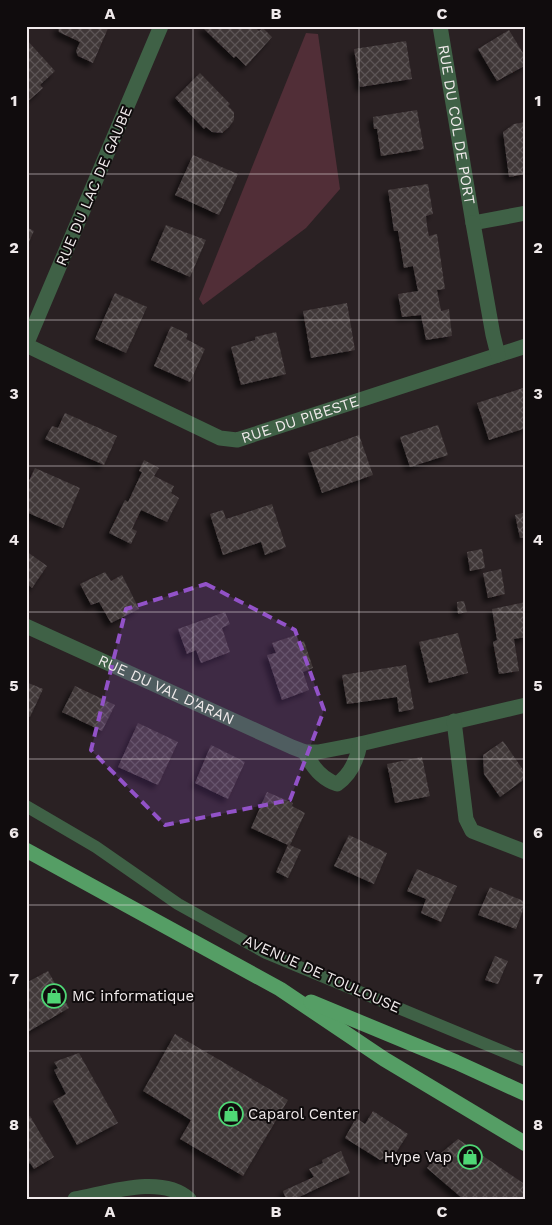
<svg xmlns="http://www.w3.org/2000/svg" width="552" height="1225" viewBox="0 0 552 1225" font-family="'Work Sans',sans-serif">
  <defs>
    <pattern id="building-cross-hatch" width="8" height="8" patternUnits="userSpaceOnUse" patternTransform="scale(1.25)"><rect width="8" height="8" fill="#403738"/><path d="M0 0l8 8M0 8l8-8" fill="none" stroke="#5c5455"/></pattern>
    <filter id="shadow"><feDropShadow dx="-4.5" dy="4.5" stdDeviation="2.5" flood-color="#0009"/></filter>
  </defs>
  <rect width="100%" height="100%" fill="#2a2123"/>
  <path fill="#512e37" d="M306 33 318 34 340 189 306 228 203 305 199 299Z"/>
  <g fill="url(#building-cross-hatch)" filter="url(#shadow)">
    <path d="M58 26H109L93 63 78 56 76 51 80 42 59 32Z"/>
    <path d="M205 26H254L259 31 263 28 272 37 246 66 236 56 234 58 203 28Z"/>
    <path d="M509 30 526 58V65L497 81 478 49Z"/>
    <path d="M26 39 55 71 40 85 43 88 26 103Z"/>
    <path d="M406 41 412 79 360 87 354 49Z"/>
    <path d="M200 73 230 104 228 106 234 112V120L229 127 222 133 212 132 206 127 204 129 175 98Z"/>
    <path d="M417 110 424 149 381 156 377 129H374L373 117Z"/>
    <path d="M526 122V174L509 177 503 132 514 124Z"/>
    <path d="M193 155 238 174 219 215 175 195Z"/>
    <path d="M428 184 433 214 426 216 427 226 429 236 437 234 445 289 437 290 439 300 441 311 449 309 452 336 426 340 421 315 402 317 398 294 418 291 413 266 404 268 398 231H394L388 190Z"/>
    <path d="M166 225 206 240 190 277 151 260Z"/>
    <path d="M26 227 34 231 26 248Z"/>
    <path d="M115 293 147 307 126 353 95 339Z"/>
    <path d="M347 303 355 350 311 358 303 311Z"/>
    <path d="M171 326 188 334 186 339 205 349 190 382 154 366Z"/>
    <path d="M276 332 286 374 241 385 231 347 255 340V337Z"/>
    <path d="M526 387V428L489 440 477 403Z"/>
    <path d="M65 413 117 436 104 465 45 439 52 426 58 428Z"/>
    <path d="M438 425 448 455 410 467 400 437Z"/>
    <path d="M359 435 373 475 322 493 308 453Z"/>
    <path d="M144 460 159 468 154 476 174 486 171 493 179 498 167 522 141 510 132 529 137 531 131 544 109 533 125 500 128 502 142 472 139 471Z"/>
    <path d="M35 468 80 488 63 528 26 512V487Z"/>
    <path d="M272 504 286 547 265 555 261 542 223 555 210 514 223 510 226 519Z"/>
    <path d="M526 512V537L520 538 515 515Z"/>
    <path d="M482 549 485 568 470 571 467 552Z"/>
    <path d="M26 551 47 566 32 588 26 583Z"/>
    <path d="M501 569 505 594 488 598 483 573Z"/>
    <path d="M105 572 111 581 122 575 139 609 111 623 99 602 91 605 80 584Z"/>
    <path d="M464 601 467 612 458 614 457 602Z"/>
    <path d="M526 602V637L514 639 519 671 499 674 493 642 497 640 492 609Z"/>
    <path d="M225 612 230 624 222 628 230 652 201 663 196 650 187 654 178 629Z"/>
    <path d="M458 633 468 673 429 683 419 642Z"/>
    <path d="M296 635 299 643 304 641 313 668 303 672 309 690 282 700 267 655 276 653 272 643Z"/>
    <path d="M406 665 414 709 399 712 397 697 347 704 342 675Z"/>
    <path d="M26 682 43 689 30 717 26 715Z"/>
    <path d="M75 686 115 705 102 731 62 712Z"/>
    <path d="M138 723 178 742 158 785 118 767Z"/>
    <path d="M503 741 526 774V778L500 797 484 774 483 755Z"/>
    <path d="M211 745 245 762 228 799 195 783Z"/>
    <path d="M422 757 430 796 395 803 387 764Z"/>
    <path d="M267 792 293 803 292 806 305 813 290 845 301 850 288 878 276 872 288 845 251 828Z"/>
    <path d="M349 835 387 853 374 884 334 866Z"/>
    <path d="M417 869 457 886 441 922 421 913 426 899 407 891Z"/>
    <path d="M490 887 526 902 516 929 478 915Z"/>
    <path d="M495 956 508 961 498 984 485 980Z"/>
    <path d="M48 971 69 1008 26 1033V983Z"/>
    <path d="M175 1034 288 1100 243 1176 180 1139 191 1120 143 1091Z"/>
    <path d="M79 1053 118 1123 77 1145 53 1101 66 1094 54 1070 58 1068 54 1062Z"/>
    <path d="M373 1111 408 1134 395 1154 380 1160 345 1138 356 1118 365 1124Z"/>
    <path d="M30 1116 54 1157 34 1169 30 1163 26 1166V1118Z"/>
    <path d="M458 1139 526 1185V1199H463L427 1168 435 1158Z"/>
    <path d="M341 1151 350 1173 295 1199H286L283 1191 314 1177 309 1169 323 1163 322 1160Z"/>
  </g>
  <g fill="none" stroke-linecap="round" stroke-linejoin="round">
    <path stroke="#3f6146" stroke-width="12" d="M26 806 96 847 178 904 266 953 526 1061"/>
    <g stroke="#3f6146" stroke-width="15">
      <path id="s1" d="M161 26 26 345 220 438 237 440 526 346"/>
      <path id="s2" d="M440 26 473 223 526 213"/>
      <path d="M473 223 493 335 498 355"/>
      <path id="s3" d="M26 626 292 747 305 752H318L360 744 526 705"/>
      <path d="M454 721 466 819 472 831 526 852"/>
      <path d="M305 752C312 767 322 779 337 784 350 775 357 760 360 744"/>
      <path d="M75 1199C108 1193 161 1174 189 1199"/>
    </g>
    <g stroke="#559e65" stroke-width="15">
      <path d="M26 850 280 989 384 1059 526 1144"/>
      <path d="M311 1002 456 1062 526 1094"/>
    </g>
  </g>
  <path fill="#9252c8" fill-opacity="0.2" stroke="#9252c8" stroke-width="4" stroke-dasharray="10 6" stroke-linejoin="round" d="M206 584 295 630 324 710 290 800 165 825 91 750 126 609Z"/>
  <path fill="none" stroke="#f0eaeb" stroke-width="1" stroke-opacity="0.55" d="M193 26V1199M359 26V1199M26 174H526M26 320H526M26 466H526M26 612H526M26 759H526M26 905H526M26 1051H526"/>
  <defs>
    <g id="shop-ring" transform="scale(1.25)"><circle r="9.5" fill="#100c0d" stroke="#4fd675" stroke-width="1.5"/><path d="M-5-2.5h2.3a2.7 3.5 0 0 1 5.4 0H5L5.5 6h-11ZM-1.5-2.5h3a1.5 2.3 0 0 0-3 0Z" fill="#4fd675"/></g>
  </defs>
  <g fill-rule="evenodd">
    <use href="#shop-ring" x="54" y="996"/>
    <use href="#shop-ring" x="231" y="1114"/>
    <use href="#shop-ring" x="470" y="1157"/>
  </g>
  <g text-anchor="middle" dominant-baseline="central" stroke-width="4" stroke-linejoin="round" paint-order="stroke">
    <g font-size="15" fill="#f0eaeb" stroke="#100c0d">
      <text stroke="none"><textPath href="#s2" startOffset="100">RUE DU COL DE PORT</textPath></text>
      <text transform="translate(94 186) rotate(-67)">RUE DU LAC DE GAUBE</text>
      <text stroke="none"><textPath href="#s1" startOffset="645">RUE DU PIBESTE</textPath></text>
      <text stroke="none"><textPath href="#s3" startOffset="154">RUE DU VAL D'ARAN</textPath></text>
      <text transform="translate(322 974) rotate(24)">AVENUE DE TOULOUSE</text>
    </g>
    <g font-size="15" fill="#f0eaeb" stroke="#100c0d" text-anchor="start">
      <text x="72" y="996">MC informatique</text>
      <text x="248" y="1114">Caparol Center</text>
      <text x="452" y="1157" text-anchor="end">Hype Vap</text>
    </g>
  </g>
  <rect width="552" height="1225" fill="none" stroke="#100c0d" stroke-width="55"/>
  <rect x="28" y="28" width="496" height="1170" fill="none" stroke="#f0eaeb" stroke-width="2"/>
  <g font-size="16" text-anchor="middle" font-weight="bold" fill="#f0eaeb">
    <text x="110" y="19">A</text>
    <text x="276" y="19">B</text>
    <text x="442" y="19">C</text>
    <text x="14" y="106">1</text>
    <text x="538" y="106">1</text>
    <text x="14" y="253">2</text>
    <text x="538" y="253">2</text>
    <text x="14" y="399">3</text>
    <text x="538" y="399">3</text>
    <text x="14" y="545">4</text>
    <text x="538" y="545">4</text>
    <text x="14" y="691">5</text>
    <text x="538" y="691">5</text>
    <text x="14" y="838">6</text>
    <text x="538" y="838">6</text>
    <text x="14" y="984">7</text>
    <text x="538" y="984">7</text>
    <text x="14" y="1130">8</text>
    <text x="538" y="1130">8</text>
    <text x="110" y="1217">A</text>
    <text x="276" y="1217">B</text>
    <text x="442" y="1217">C</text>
  </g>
</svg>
